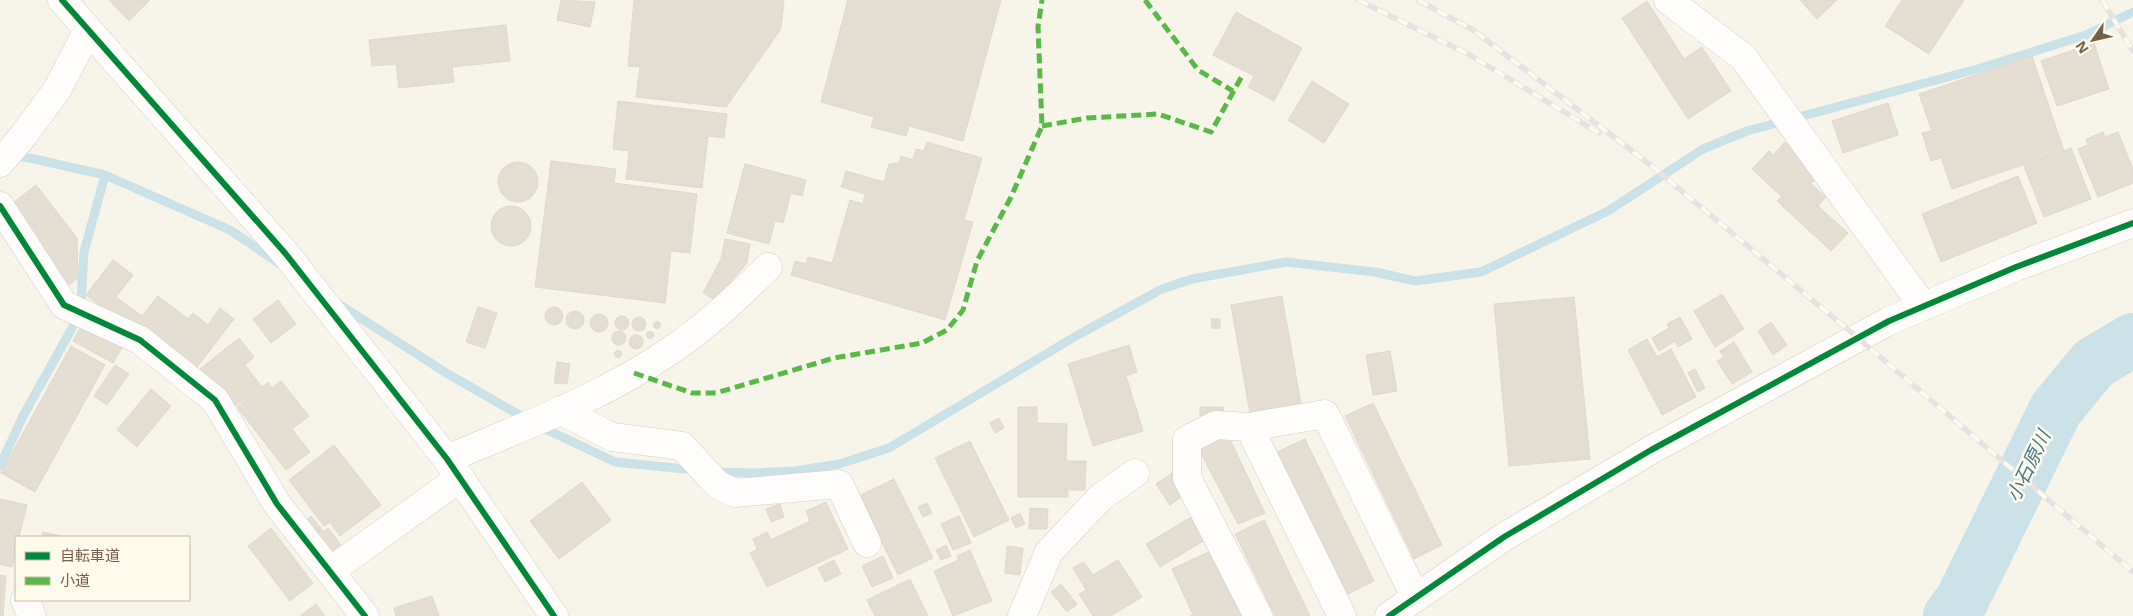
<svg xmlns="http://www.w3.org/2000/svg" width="2133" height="616" viewBox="0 0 2133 616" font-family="'Open Sans','Noto Sans JP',sans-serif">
  <rect width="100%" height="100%" fill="#f7f4ea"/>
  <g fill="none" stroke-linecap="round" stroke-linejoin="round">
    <g stroke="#cbe1e8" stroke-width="9">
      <path d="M13 156 30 158 105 175 230 230 280 264"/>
      <path d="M337 303 448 374 528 420"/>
      <path d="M539 426 615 462 695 470"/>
      <path d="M0 466 23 416 76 321 81 301 84 252 105 175"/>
      <path d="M713 472 754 473 795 471 839 464 889 448 1076 336 1162 289 1192 279 1286 262 1375 272 1415 281 1481 272 1608 211 1703 149 1747 131 1981 68 2086 35 2133 12"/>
    </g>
    <path stroke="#cbe1e8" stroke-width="54" d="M1950 616 1962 600 2056 409 2094 363 2133 340"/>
  </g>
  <g fill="#e4ddd1" stroke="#e0d8cc">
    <path d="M109 0H150L129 21Z"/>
    <path d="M561 0 595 2 590 27 557 20Z"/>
    <path d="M634 0H784L781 29 726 107 636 97 640 67 628 66Z"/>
    <path d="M848 0H1001L963 141 909 126 906 136 871 127 874 117 821 102Z"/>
    <path d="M1800 0H1837L1817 19Z"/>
    <path d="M1902 0H1964L1929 54 1885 26Z"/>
    <path d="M1647 1 1684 59 1702 47 1731 91 1688 119 1622 18Z"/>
    <path d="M1236 12 1302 48 1274 101 1248 87 1254 76 1213 55Z"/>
    <path d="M506 25 510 61 452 67 454 82 399 88 396 64 372 66 369 40Z"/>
    <path d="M2094 43 2109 89 2057 106 2041 61Z"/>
    <path d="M2032 56 2064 151 1952 189 1941 158 1931 161 1922 133 1932 131 1919 94Z"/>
    <path d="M1312 81 1349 104 1324 143 1288 120Z"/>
    <path d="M618 101 727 114 724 138 708 136 702 188 626 179 629 151 613 149Z"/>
    <path d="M1888 103 1898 135 1843 153 1832 121Z"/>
    <path d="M2103 132 2105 137 2118 132 2133 169V183L2098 197 2078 149 2088 145 2086 139Z"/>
    <path d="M927 142 982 158 964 220 973 222 945 320 791 275 795 261 806 264 808 257 832 263 850 200 863 204 865 194 841 187 846 171 884 182 889 164 899 163 901 156 913 160 916 149 924 151Z"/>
    <path d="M1785 142 1820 174 1811 184 1826 197 1818 206 1848 233 1831 251 1777 201 1782 197 1752 169 1769 151 1773 155Z"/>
    <path d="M2071 148 2091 199 2044 217 2024 166Z"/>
    <path d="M551 161 616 169 614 183 697 194 690 253 671 251 665 303 535 287Z"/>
    <circle cx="518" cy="182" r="20"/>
    <path d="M745 164 806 180 802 196 791 193 783 223 775 221 769 244 727 233Z"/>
    <path d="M2018 176 2037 223 1941 262 1922 214Z"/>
    <path d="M36 185 77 238 78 278 66 287 9 206Z"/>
    <circle cx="511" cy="226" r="20"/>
    <path d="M725 239 750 244 747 263 715 300 703 293 721 259Z"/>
    <path d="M113 260 133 275 116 297 142 316 158 296 188 319 193 313 208 325 220 308 234 319 191 375 86 295Z"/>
    <path d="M1722 294 1744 329 1715 347 1694 311Z"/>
    <path d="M1282 296 1301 404 1250 413 1231 305Z"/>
    <path d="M1574 297 1590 459 1509 466 1494 304Z"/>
    <path d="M278 300 296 324 271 343 253 319Z"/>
    <circle cx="554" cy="316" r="9"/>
    <path d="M478 307 497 313 485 348 466 342Z"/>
    <circle cx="575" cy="320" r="9"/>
    <circle cx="599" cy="323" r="9"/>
    <circle cx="622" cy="323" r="7"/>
    <path d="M1680 317 1692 339 1678 347 1675 341 1659 351 1652 338 1669 328 1667 324Z"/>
    <circle cx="639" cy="324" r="7"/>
    <path d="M1211 319H1220V328H1212Z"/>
    <path d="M84 321 124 344 113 363 73 341Z"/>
    <circle cx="657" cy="325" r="3.5"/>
    <path d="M1771 322 1787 345 1773 355 1758 331Z"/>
    <circle cx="619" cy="338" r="7"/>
    <circle cx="650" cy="335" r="3.5"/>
    <circle cx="636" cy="342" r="7"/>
    <path d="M239 338 254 357 245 365 262 387 268 382 272 388 281 381 309 416 292 429 310 452 286 470 237 407 247 399 246 398 231 409 200 369Z"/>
    <path d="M1647 339 1657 357 1671 349 1696 397 1662 415 1628 350Z"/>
    <path d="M1734 342 1752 372 1732 384 1717 361 1724 357 1720 351Z"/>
    <path d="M1129 345 1137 372 1126 376 1143 431 1093 446 1068 364Z"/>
    <path d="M71 346 105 365 35 492 1 473Z"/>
    <circle cx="618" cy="354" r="3.5"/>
    <path d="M1390 351 1397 391 1373 395 1366 355Z"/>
    <path d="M557 362 570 364 567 384 554 383Z"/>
    <path d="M115 365 129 374 107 405 94 396Z"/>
    <path d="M1695 369 1705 388 1698 392 1688 373Z"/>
    <path d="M151 389 171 406 137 447 117 430Z"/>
    <path d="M1373 403 1442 545 1414 559 1345 416Z"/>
    <path d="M1018 407H1037V423L1067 424 1066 461H1086L1085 490H1068V497H1018Z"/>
    <path d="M1200 407H1223L1224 415 1200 416Z"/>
    <path d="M999 418 1004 428 995 433 990 423Z"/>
    <path d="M1227 433 1265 513 1238 524 1198 448Z"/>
    <path d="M1305 439 1374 581 1346 595 1277 452Z"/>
    <path d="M970 441 1009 520 974 537 935 458Z"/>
    <path d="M334 445 381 505 340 536 330 522 324 526 289 480Z"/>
    <path d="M1172 473 1186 494 1170 505 1156 484Z"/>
    <path d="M894 479 933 558 898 575 859 496Z"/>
    <path d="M582 482 611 520 559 559 530 521Z"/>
    <path d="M0 499 27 505 19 537H16V549L12 567 0 564Z"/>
    <path d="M826 502 848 549 767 587 750 553 757 549 753 539 767 532 771 540 810 521 806 511Z"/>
    <path d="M927 503 932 513 923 517 918 507Z"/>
    <path d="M780 504 784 517 771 522 766 509Z"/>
    <path d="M1030 508 1048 509 1047 529H1029Z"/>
    <path d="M1020 513 1025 524 1016 528 1011 518Z"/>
    <path d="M311 516 324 532 328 528 344 549 329 561 300 525Z"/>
    <path d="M959 516 971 543 953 550 941 524Z"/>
    <path d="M1193 516 1207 539 1160 567 1146 544Z"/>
    <path d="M1264 520 1310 616H1275L1235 534Z"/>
    <path d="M271 528 313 583 290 601 248 546Z"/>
    <path d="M43 532 65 537H42Z"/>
    <path d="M946 545 951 556 941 560 936 550Z"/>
    <path d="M1007 546 1023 548 1020 575 1005 573Z"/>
    <path d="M970 550 992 601 953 616 934 571 959 560 957 556Z"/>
    <path d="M1211 551 1242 616H1190L1193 615 1172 569Z"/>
    <path d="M883 556 893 578 872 587 862 566Z"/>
    <path d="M834 560 841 574 825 582 818 568Z"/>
    <path d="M1118 560 1142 597 1111 616H1093L1079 594 1086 590 1073 568 1084 562 1093 575Z"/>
    <path d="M0 575 6 576 3 616H0Z"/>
    <path d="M910 579 928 616H875L867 600Z"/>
    <path d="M1061 584 1077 604 1067 612 1051 592Z"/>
    <path d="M432 596 439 616H396L394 608Z"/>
    <path d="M316 604 325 616H300Z"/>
  </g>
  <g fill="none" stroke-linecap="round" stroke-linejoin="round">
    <g stroke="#d6d0c6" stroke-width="29">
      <g id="street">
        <path d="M1668 0 1743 57 1923 306"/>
        <path d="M0 163 23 136 57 90 88 30"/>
        <path d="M0 206 64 305 140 340 215 400 277 504 365 616"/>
        <path d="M560 410 612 437 682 446 718 485 735 493 839 484 867 543"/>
        <path d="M1249 427 1325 414 1415 596"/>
        <path d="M447 459C522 427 603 397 670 351 706 327 737 298 768 267"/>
        <path d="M330 571 460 478"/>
        <path d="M25 600 32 616"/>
        <path d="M1022 616 1049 552 1101 497 1135 473"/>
        <path d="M1258 616 1187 478V440L1216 425 1249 427 1342 616"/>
        <path d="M1389 616 1504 537 1651 450 1889 321 2016 267 2133 223"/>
      </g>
    </g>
    <g stroke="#d7d1c8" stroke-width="29">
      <path id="secondary" d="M62 0 285 253 447 459 554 616"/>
    </g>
    <use href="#street" stroke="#fefdfc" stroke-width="28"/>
    <use href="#secondary" stroke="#fefdfc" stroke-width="28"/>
    <g stroke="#e5e2e4" stroke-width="5.5">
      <g id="rail">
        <path d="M1358 0 1468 54 1599 133"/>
        <path d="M1418 0 1473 30 1648 163 1858 338 2133 572"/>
        <path d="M2102 0 2133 51"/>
      </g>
    </g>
    <use href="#rail" stroke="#fffaea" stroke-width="4" stroke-dasharray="11" stroke-linecap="butt"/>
    <g stroke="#58b947" stroke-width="5" stroke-dasharray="10 5" stroke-linecap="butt">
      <path d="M1145 0 1198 70 1233 91"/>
      <path d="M1042 126 1087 118 1158 114 1211 132 1242 76"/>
      <path d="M634 373 692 393H716L834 358 922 343 947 330 963 310 977 261 1011 197 1042 126 1038 27 1042 0"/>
    </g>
    <g stroke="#fffaea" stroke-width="9">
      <g id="cycleway">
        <path d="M62 0 285 253 447 459 554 616"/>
        <path d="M0 206 64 305 140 340 215 400 277 504 365 616"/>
        <path d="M1389 616 1504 537 1651 450 1889 321 2016 267 2133 223"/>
      </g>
    </g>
    <use href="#cycleway" stroke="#00873e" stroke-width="6"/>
  </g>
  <g text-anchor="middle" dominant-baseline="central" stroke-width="5" stroke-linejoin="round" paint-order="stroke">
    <g font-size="19" font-style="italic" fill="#457991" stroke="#fffaea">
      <text transform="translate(2028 466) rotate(-64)">小石原川</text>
    </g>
  </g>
  <rect x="15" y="536" width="175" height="65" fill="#fffaea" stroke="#c8bcaa"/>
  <rect x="25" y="552" width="25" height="8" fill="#00873e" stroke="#c8bcaa"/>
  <text x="60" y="561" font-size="15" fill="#765f49">自転車道</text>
  <rect x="25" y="577" width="25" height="8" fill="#58b947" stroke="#c8bcaa"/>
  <text x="60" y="586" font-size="15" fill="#765f49">小道</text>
  <g transform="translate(2093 40) rotate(236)" stroke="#fffaea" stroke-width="4" paint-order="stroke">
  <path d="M0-4L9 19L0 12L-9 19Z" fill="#765f49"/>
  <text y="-8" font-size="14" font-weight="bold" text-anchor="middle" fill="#765f49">N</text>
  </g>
</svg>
